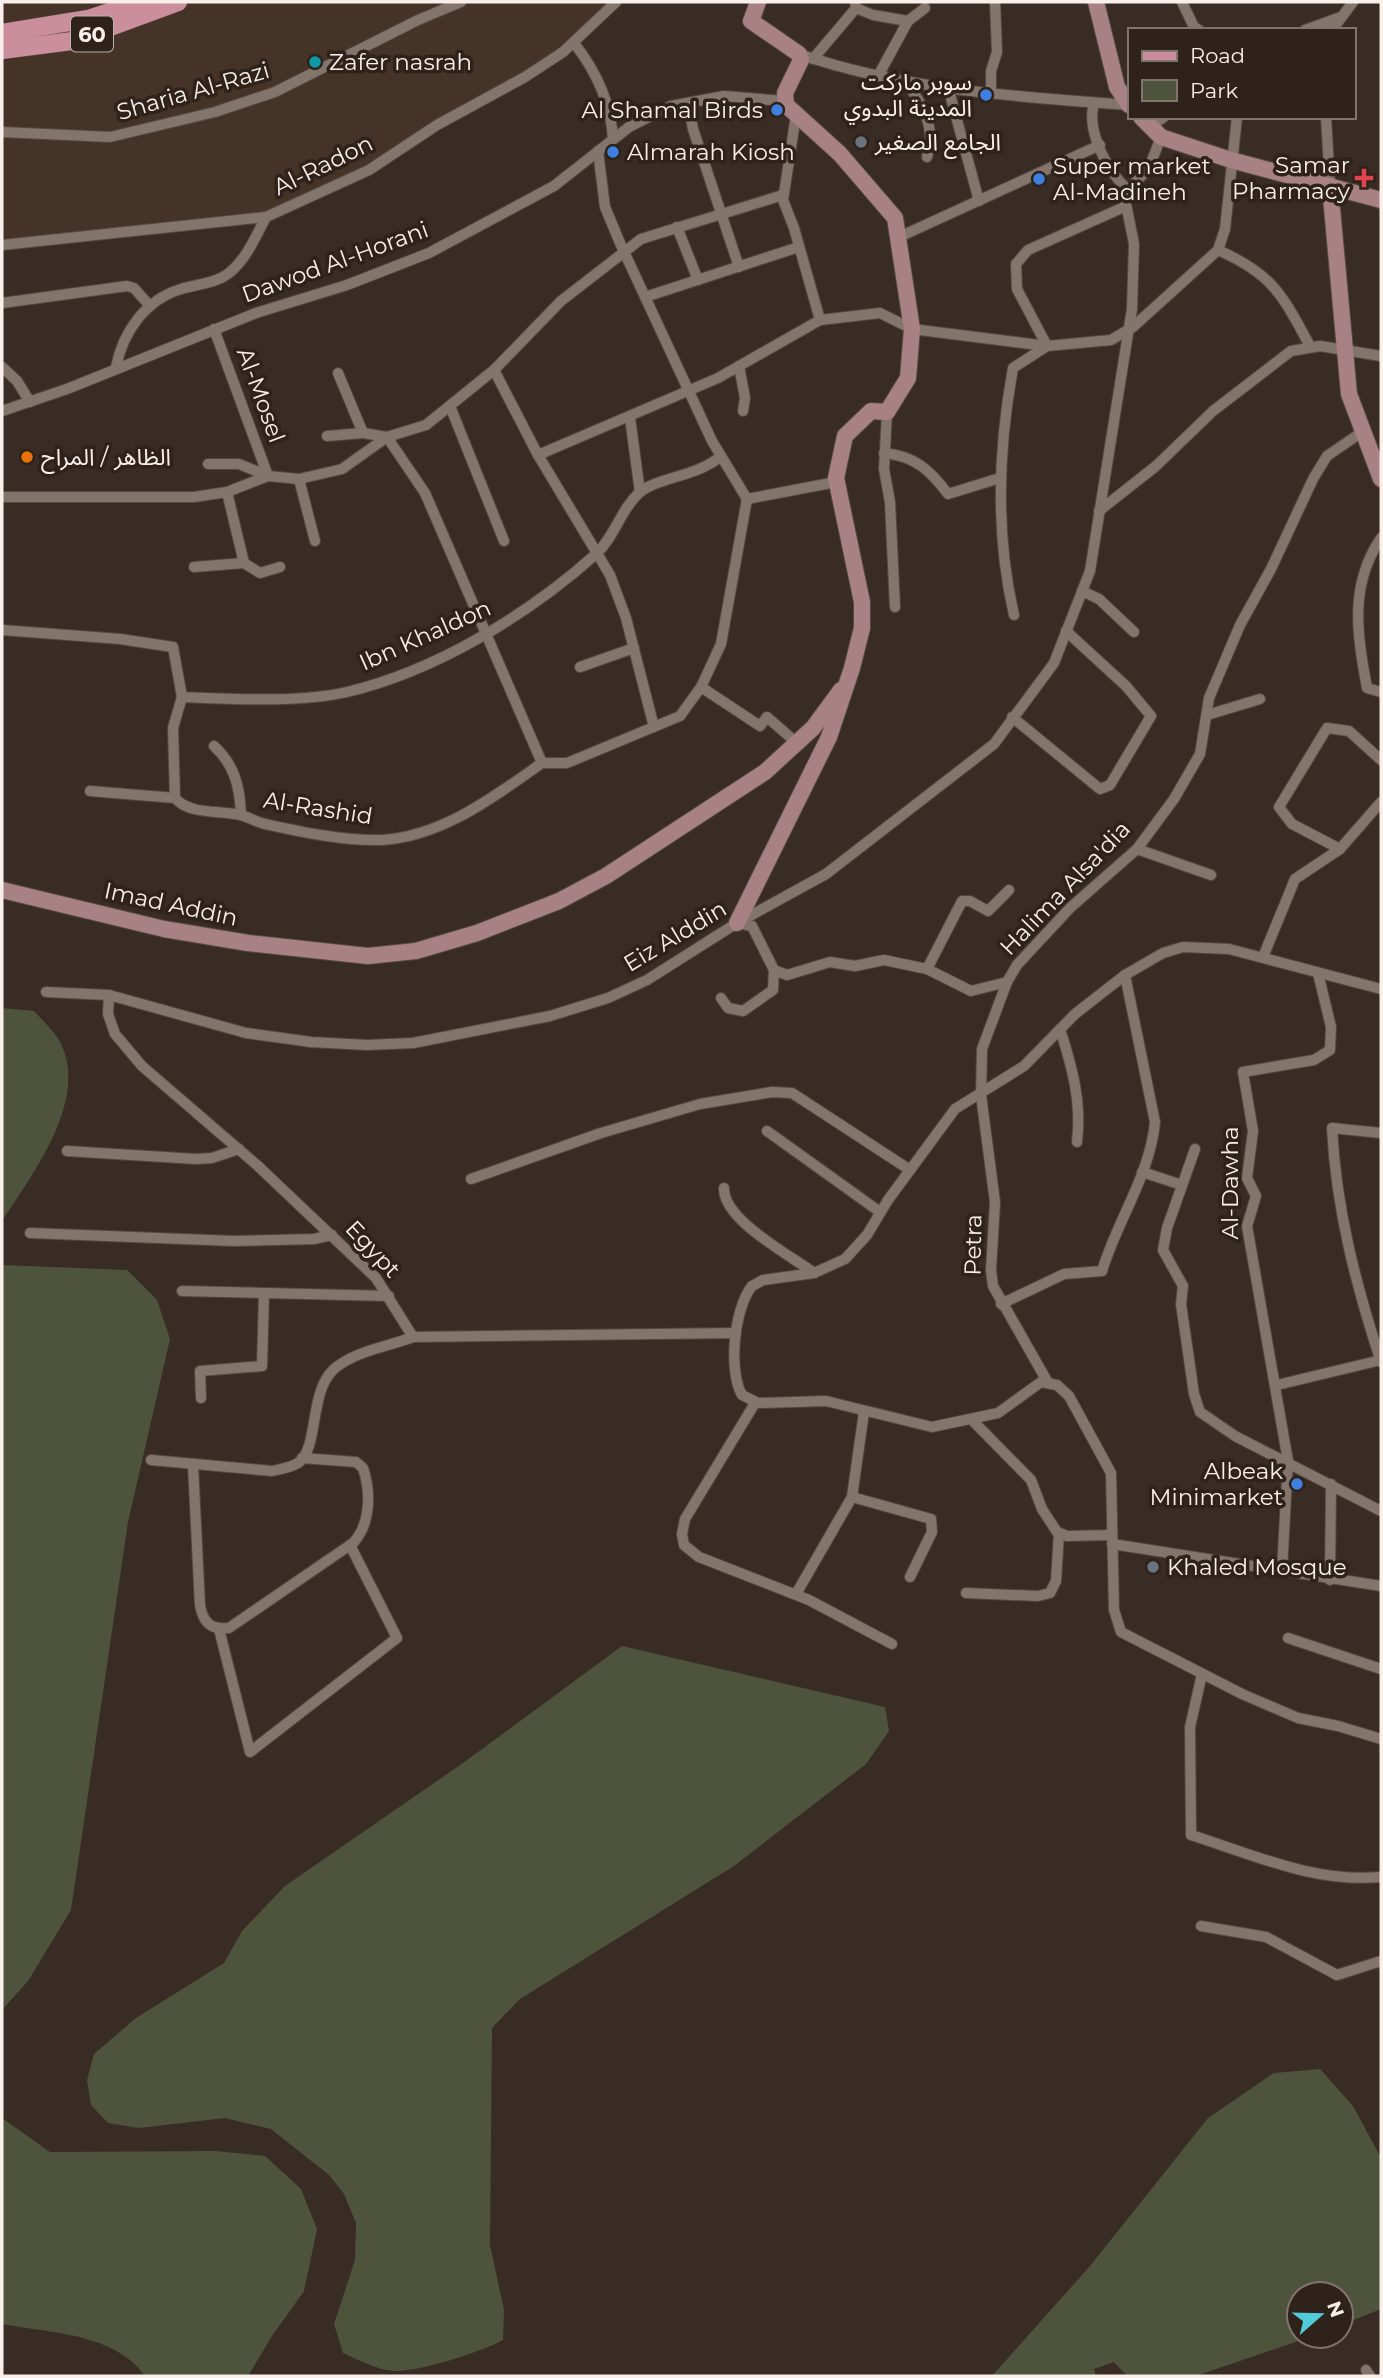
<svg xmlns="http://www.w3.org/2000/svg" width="1383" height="2378" viewBox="0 0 1383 2378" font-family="Montserrat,'Noto Sans Arabic',sans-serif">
  <rect width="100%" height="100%" fill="#392c24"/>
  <g fill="#463327">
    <path d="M2 2H119L68 18 2 26Z"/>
    <path d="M183 2H613L577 42 365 171 267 215 2 245V58Z"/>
  </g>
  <g fill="#4d543b">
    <path d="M2 1008 34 1011C42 1020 53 1030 59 1040 91 1098 33 1173 2 1221Z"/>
    <path d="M2 1265 127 1270 157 1300 170 1339 128 1522 71 1910 28 1981 2 2010Z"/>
    <path d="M622 1646 885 1707 889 1731 866 1764 734 1866 520 1999 492 2028 490 2245 504 2310 503 2340C481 2352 424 2370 399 2371 381 2372 359 2360 343 2353L334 2324 355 2260 356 2223 344 2194 329 2175 271 2129 225 2118 139 2128 108 2123 91 2105 87 2080 94 2054 136 2018 224 1963 242 1931 285 1886 463 1763Z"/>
    <path d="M1320 2069 1353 2106 1381 2158V2309L1341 2325V2294H1299V2336H1313L1196 2376H1127L1114 2362 1094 2369 1096 2376H992L1090 2266 1208 2118 1274 2073Z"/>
    <path d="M2 2118 50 2152 215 2151 265 2156 301 2189 317 2229 304 2291 272 2336 248 2376H145C115 2333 49 2333 2 2324Z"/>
  </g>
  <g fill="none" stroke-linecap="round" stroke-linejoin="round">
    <g stroke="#544942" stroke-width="12">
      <g id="street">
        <path d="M1182 2 1194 27 1199 30"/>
        <path d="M856 8 873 15 908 21"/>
        <path d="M1305 30 1341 17"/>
        <path d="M1332 30 1353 2"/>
        <path d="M574 43C596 71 611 103 613 139"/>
        <path d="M799 54C904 90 1019 97 1129 105"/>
        <path d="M813 59 856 8 855 2"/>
        <path d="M878 76 908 21 925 8"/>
        <path d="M904 80C922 102 937 128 927 157"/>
        <path d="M948 87 979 201"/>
        <path d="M991 93V71L997 52 995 2"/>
        <path d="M688 103 693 129 739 267"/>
        <path d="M1094 103C1086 131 1107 171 1128 190"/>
        <path d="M796 115 783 200 794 228 820 320"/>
        <path d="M1326 117 1330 186"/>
        <path d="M1151 126 1164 117"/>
        <path d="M2 132 110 137 215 112 275 92 418 20 461 2"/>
        <path d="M598 151 605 207 620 243 712 441 747 499 836 482"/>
        <path d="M677 227 698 280"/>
        <path d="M899 237 1100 145"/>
        <path d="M2 245 266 217 369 170 437 125 525 77 563 52 616 2"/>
        <path d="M1218 250C1274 275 1282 295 1310 346"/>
        <path d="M645 297 799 247"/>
        <path d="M2 303 127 286 134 288 150 306"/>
        <path d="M214 329 268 476"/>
        <path d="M739 366 745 398 743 411"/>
        <path d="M2 367 17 381 30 402"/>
        <path d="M116 367C123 332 145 300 181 289 194 285 210 284 223 277 244 265 255 238 266 217"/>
        <path d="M494 370 538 455 610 575 626 618 654 727"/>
        <path d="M338 373 363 433 387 437 425 493 542 763"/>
        <path d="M450 406 504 541"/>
        <path d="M2 411 67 389 256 313 347 285 429 253 554 186 629 127 671 106 724 96 784 101"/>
        <path d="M887 412 884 469 890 502 895 607"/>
        <path d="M630 418 640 492"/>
        <path d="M327 436 363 433"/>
        <path d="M884 453C915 456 930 470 948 494L1000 478"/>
        <path d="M538 455 718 378 820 320 880 313 912 329 1047 346 1111 340 1133 327 1218 250 1225 229 1237 117"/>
        <path d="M208 464H239L268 476"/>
        <path d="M299 479 315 541"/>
        <path d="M2 497H194L227 492 268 476 299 479 342 469 387 437 426 425 494 370 561 301 641 239 783 195"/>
        <path d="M1099 511 1156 466 1213 411 1291 351 1320 346 1381 356"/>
        <path d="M1381 538C1349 585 1357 634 1367 688L1381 692"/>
        <path d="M244 563 260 573 280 567"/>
        <path d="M194 567 244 563 227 492"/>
        <path d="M1082 591 1099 599 1134 632"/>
        <path d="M1014 615C995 533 998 450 1013 368L1047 346 1017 289 1016 264 1028 250 1124 207"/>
        <path d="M2 630 120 639 173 647 182 697C231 699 300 703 347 692 436 671 529 614 596 554 614 538 621 509 639 493 657 477 697 477 721 456"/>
        <path d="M580 667 634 648"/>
        <path d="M701 687 760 726 767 717 798 744"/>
        <path d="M182 697 173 728 175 798C189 815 220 810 240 815 249 817 256 822 265 824 302 832 343 841 381 840 442 837 495 796 542 763"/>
        <path d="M1207 715 1260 699"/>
        <path d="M1012 717 1100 789 1110 785 1151 716 1126 686 1066 631"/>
        <path d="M214 746C235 765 240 788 241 815"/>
        <path d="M542 763H567L680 716 701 687 721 644 747 499"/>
        <path d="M90 791 175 798"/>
        <path d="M1137 849 1211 875"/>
        <path d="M1340 849 1292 824 1279 807 1327 728 1349 731 1381 760"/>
        <path d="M737 923 752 926 774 970 787 975 830 962 855 966 884 960 927 969 971 991 1007 982"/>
        <path d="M1263 957 1295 879 1340 849 1381 802"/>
        <path d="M927 969 962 901H970L988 911 1009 890"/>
        <path d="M1381 989 1229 949 1183 947 1163 953 1125 975 1075 1014 1024 1066 955 1109 888 1200 867 1235 845 1259 814 1273 763 1280 752 1286C734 1308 728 1371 742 1395L758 1403 826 1401 932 1427 998 1413 1041 1382 1057 1385 1069 1396 1111 1473 1114 1610 1121 1632 1242 1694 1298 1718 1338 1726 1381 1739"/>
        <path d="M46 992 109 995 246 1033 311 1042 367 1045 413 1043 550 1016 608 998 647 980 737 923 826 874 994 744 1054 663 1090 571 1132 309 1134 244 1125 199 1128 190 1149 168 1161 137"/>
        <path d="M109 995 108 1014 115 1034 142 1066 258 1166 376 1278 413 1337 736 1333"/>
        <path d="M721 998 728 1008 743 1011 773 990 774 970"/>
        <path d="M1060 1029C1072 1067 1082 1102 1077 1142"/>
        <path d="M767 1131 880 1212"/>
        <path d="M1381 1133 1332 1128C1336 1209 1356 1285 1381 1362"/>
        <path d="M1195 1149 1167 1228 1163 1250 1183 1286 1181 1304 1194 1394 1200 1412 1235 1436 1381 1511"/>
        <path d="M67 1151 196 1159 212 1158 239 1149"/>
        <path d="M1142 1172 1182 1185"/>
        <path d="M471 1179 601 1133 700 1104 772 1092 792 1093 910 1170"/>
        <path d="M724 1188C723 1220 790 1255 814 1273"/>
        <path d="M30 1233 234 1241 314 1239 332 1235"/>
        <path d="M182 1291 389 1296"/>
        <path d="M1001 1304 1064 1274 1102 1271C1117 1221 1150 1175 1155 1122L1125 975"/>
        <path d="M1047 1381 993 1286 991 1270 995 1202 981 1095 982 1049 1007 982 1017 965 1070 908 1137 849 1174 799 1200 754 1209 698 1240 625 1271 569 1313 479 1327 456 1362 432"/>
        <path d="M1277 1385 1381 1360"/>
        <path d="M201 1398 200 1371 262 1366 264 1293"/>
        <path d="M755 1403 685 1519 682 1534 684 1545 699 1557 809 1600 892 1644"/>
        <path d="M972 1420 1031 1480 1042 1509 1057 1532 1067 1536 1112 1535"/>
        <path d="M151 1460 272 1471C281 1469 290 1468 298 1463 319 1449 309 1393 333 1370 354 1351 387 1347 413 1337"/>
        <path d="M193 1465 200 1605C203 1622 210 1630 229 1628L353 1543C371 1524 371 1492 363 1468L356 1462 302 1458"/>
        <path d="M852 1497 931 1519 932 1532 910 1577"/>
        <path d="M1112 1544 1381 1586"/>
        <path d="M1282 1570 1288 1461 1247 1226 1256 1196 1247 1178 1253 1131 1243 1072 1314 1060 1330 1050 1331 1027 1318 973"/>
        <path d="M1330 1580 1331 1484"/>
        <path d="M966 1593 1038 1596 1050 1593 1056 1581 1059 1533"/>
        <path d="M796 1594 852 1497 864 1412"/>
        <path d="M219 1629 250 1752 397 1638 350 1545"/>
        <path d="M1288 1638 1381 1669"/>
        <path d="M1202 1674 1190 1727 1191 1835C1254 1855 1314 1883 1381 1877"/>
        <path d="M1201 1926 1266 1937 1337 1975 1381 1961"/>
        <path d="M1366 2370 1370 2376"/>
      </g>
    </g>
    <g stroke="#544942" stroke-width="18">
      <g id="secondary">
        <path d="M1096 2 1117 87 1129 105"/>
        <path d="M1141 117 1161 137 1231 160 1381 200"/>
        <path d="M1330 186 1349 394 1381 479"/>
        <path d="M2 890 164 929 248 943 368 956 416 951 477 933 559 901 606 876 765 772 813 728 841 690"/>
        <path d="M737 923 829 737 852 668 862 628V602L836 478 845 436 871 411 887 412 908 378 912 329 895 218 840 154 786 105 785 93 801 60 799 54 751 21 758 2"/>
      </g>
    </g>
    <g stroke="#544942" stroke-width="19">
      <g id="primary">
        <path d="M2 33 88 19 140 2"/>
        <path d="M2 50 72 41 178 2"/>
      </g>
    </g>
    <use href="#street" stroke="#84756c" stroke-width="10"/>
    <use href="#secondary" stroke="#a78184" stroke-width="16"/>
    <use href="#primary" stroke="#ca8e9c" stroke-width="18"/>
  </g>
  <circle fill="#0f9aa8" stroke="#2f221a" stroke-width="2.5" cx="315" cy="62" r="7"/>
  <g fill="#3f7fe0" stroke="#2f221a" stroke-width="2.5">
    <circle cx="986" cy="95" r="7"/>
    <circle cx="777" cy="110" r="7"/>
    <circle cx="613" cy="152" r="7"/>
    <circle cx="1039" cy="179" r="7"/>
    <circle cx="1297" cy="1484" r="7"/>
  </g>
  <g fill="#6b7280" stroke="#2f221a" stroke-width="2.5">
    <circle cx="861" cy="142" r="7"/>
    <circle cx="1153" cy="1567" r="7"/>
  </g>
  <path fill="#e0444e" stroke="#2f221a" stroke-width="2.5" d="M1360.5 167.5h7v7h7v7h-7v7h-7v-7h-7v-7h7z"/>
  <circle fill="#e8710a" stroke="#2f221a" stroke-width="2.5" cx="27" cy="457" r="7"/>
  <g text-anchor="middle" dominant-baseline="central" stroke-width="7" stroke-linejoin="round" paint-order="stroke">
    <rect fill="#2f221a" stroke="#bcb2ac" stroke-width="2" x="71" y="16.5" width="42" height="35" rx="5"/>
    <g font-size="21" font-weight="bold" fill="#f9f0eb">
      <text x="92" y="34">60</text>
    </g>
    <g font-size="23" fill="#f9f0eb" stroke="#2f221a" text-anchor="start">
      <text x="329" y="62">Zafer nasrah</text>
      <text x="972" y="82" text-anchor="end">سوبر ماركت<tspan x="972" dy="26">المدينة البدوي</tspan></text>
      <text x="763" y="110" text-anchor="end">Al Shamal Birds</text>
      <text x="875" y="142">الجامع الصغير</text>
      <text x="627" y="152">Almarah Kiosh</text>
      <text x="1350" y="165" text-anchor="end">Samar<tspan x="1350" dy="26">Pharmacy</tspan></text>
      <text x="1053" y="166">Super market<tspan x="1053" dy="26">Al-Madineh</tspan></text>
      <text x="41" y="457">الظاهر / المراح</text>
      <text x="1283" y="1471" text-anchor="end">Albeak<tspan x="1283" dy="26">Minimarket</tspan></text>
      <text x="1167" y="1567">Khaled Mosque</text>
    </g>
    <g font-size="23" fill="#f9f0eb" stroke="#2f221a">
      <text transform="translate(193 91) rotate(-16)">Sharia Al-Razi</text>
      <text transform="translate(323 165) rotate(-26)">Al-Radon</text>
      <text transform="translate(335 262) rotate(-20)">Dawod Al-Horani</text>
      <text transform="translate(261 395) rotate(70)">Al-Mosel</text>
      <text transform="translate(425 635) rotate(-24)">Ibn Khaldon</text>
      <text transform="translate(318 808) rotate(9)">Al-Rashid</text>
      <text transform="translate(1065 888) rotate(-46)">Halima Alsa'dia</text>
      <text transform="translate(171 904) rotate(12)">Imad Addin</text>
      <text transform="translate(675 936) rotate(-31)">Eiz Alddin</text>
      <text transform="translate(1230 1183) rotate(-90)">Al-Dawha</text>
      <text transform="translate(973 1245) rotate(-89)">Petra</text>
      <text transform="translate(373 1249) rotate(47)">Egypt</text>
    </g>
  </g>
  <rect width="1383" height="2378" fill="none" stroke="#f9f0eb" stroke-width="7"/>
  <rect x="1128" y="28" width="228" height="91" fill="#2f221a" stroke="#80746e" stroke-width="2"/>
  <rect x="1142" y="51" width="35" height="10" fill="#ca8e9c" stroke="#80746e" stroke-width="2"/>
  <text x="1190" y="63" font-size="21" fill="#f9f0eb">Road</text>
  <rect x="1142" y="80" width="35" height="21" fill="#4d543b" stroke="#80746e" stroke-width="2"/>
  <text x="1190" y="98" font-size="21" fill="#f9f0eb">Park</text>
  <g transform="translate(1320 2315) rotate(70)"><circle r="33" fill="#2f221a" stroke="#80746e" stroke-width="2"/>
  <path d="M0-5L12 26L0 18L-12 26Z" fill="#52cbd9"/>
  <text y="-10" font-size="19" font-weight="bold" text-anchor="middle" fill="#f9f0eb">N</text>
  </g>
</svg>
